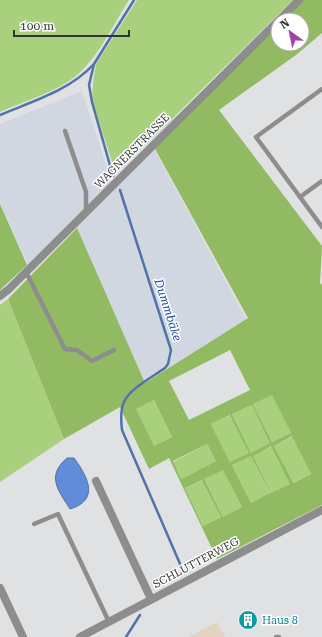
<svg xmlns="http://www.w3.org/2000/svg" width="322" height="637" viewBox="0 0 322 637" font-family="'Roboto Serif',serif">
  <rect width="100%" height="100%" fill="#dfe1e3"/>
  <path fill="#d1d7e0" d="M82 91 114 190 154 149 246 319 145 383 73 220 28 264 0 203V124Z"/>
  <path fill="#e3d4c2" d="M217 622 225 637H188Z"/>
  <g fill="#a9d17d">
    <path d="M0 0H129C113 25 99 56 77 75 57 92 24 101 0 112Z"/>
    <path d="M137 0H293L116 174 92 100 93 83 96 64Z"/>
    <path d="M8 299 64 439 0 482V305Z"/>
    <path d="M272 394 291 433 272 442 253 404Z"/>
    <path d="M154 400 172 437 154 446 135 409Z"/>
    <path d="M252 405 271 443 251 453 232 414Z"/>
    <path d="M231 415 250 453 230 462 211 424Z"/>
    <path d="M293 436 311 474 292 483 274 446Z"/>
    <path d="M207 444 216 461 181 479 173 462Z"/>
    <path d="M272 446 291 484 271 493 252 455Z"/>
    <path d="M251 455 270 494 251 503 232 465Z"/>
    <path d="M223 469 242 507 223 517 204 479Z"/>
    <path d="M203 480 221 517 203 526 185 488Z"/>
  </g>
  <g fill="#91ba62" fill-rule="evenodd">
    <path d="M303 0H322V33L296 55 219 110 322 246 320 283 322 285V505L217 559 169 458 149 469 120 407 64 439 8 299 77 228 145 383 248 318 154 147 278 25V44H302V20H283ZM230 350 250 390 189 420 169 381ZM272 395 291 433 272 442 253 404ZM154 400 172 437 154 446 136 409ZM252 405 270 443 251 453 232 414ZM230 415 249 453 230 462 211 424ZM292 436 311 474 293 483 274 446ZM207 444 216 461 181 479 173 461ZM271 446 290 484 271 493 253 456ZM251 456 270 493 251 503 232 465ZM223 470 242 507 223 517 204 479ZM202 480 221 517 203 526 185 488Z"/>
    <path d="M0 204 27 265 0 290Z"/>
  </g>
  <path fill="#608cd9" stroke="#5272a8" d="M67 458H74C88 477 100 500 70 509 58 490 46 476 67 458Z"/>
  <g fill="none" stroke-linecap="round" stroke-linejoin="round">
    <g stroke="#5272a8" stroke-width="2.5">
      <path d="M0 115C33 101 69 91 94 64"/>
      <path d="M113 176 92 102 89 85 94 64 134 0"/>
      <path d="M120 190 171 350 168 364 165 368C154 376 129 389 124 402 120 410 121 421 122 430L184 573"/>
      <path d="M126 637 140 615"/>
    </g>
    <g stroke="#8d8d8e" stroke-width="4.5">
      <path d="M322 89 256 137 322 227"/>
      <path d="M65 131 86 192V212"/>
      <path d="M300 197 322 181"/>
      <path d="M26 272 65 349 77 350 92 361 114 350"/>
      <path d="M34 524 58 514 109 622"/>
      <path d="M276 637H279"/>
    </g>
    <g stroke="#8d8d8e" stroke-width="8">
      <path d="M279 20 299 0"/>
      <path d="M0 296 9 289 278 21"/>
      <path d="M96 481 151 599"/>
      <path d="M0 588 23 637"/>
    </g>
    <path stroke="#8d8d8e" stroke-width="8" d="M80 637 322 510"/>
  </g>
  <defs>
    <g id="building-disc" transform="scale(1)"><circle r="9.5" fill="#0f9aa8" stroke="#fff"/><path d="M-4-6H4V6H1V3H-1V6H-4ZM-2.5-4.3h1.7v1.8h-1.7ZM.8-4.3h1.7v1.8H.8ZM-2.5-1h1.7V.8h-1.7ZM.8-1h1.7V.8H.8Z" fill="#fff"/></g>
  </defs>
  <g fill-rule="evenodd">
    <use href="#building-disc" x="248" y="620"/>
  </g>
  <g text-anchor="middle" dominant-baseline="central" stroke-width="3" stroke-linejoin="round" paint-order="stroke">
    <g font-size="11" fill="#333435" stroke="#fff">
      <text transform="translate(132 151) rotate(-45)">WAGNERSTRASSE</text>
      <text transform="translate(196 563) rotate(-28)">SCHLUTTERWEG</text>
    </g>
    <g font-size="11" fill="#0d838f" stroke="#fff" text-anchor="start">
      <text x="262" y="620">Haus 8</text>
    </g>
    <g font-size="12" font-style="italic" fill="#1c4fa9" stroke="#fff">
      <text transform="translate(168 310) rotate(72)">Dummbäke</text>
    </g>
  </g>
  <g transform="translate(290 32) rotate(327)"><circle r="19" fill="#ffffff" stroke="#adaeae"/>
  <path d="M0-3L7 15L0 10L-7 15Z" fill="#a243ac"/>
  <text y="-6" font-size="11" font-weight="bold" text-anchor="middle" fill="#333435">N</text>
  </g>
  <path d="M14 30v6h115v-6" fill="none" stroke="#333435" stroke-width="2"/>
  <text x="20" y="30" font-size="12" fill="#333435" stroke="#ffffff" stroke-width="3" paint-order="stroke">100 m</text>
</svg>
